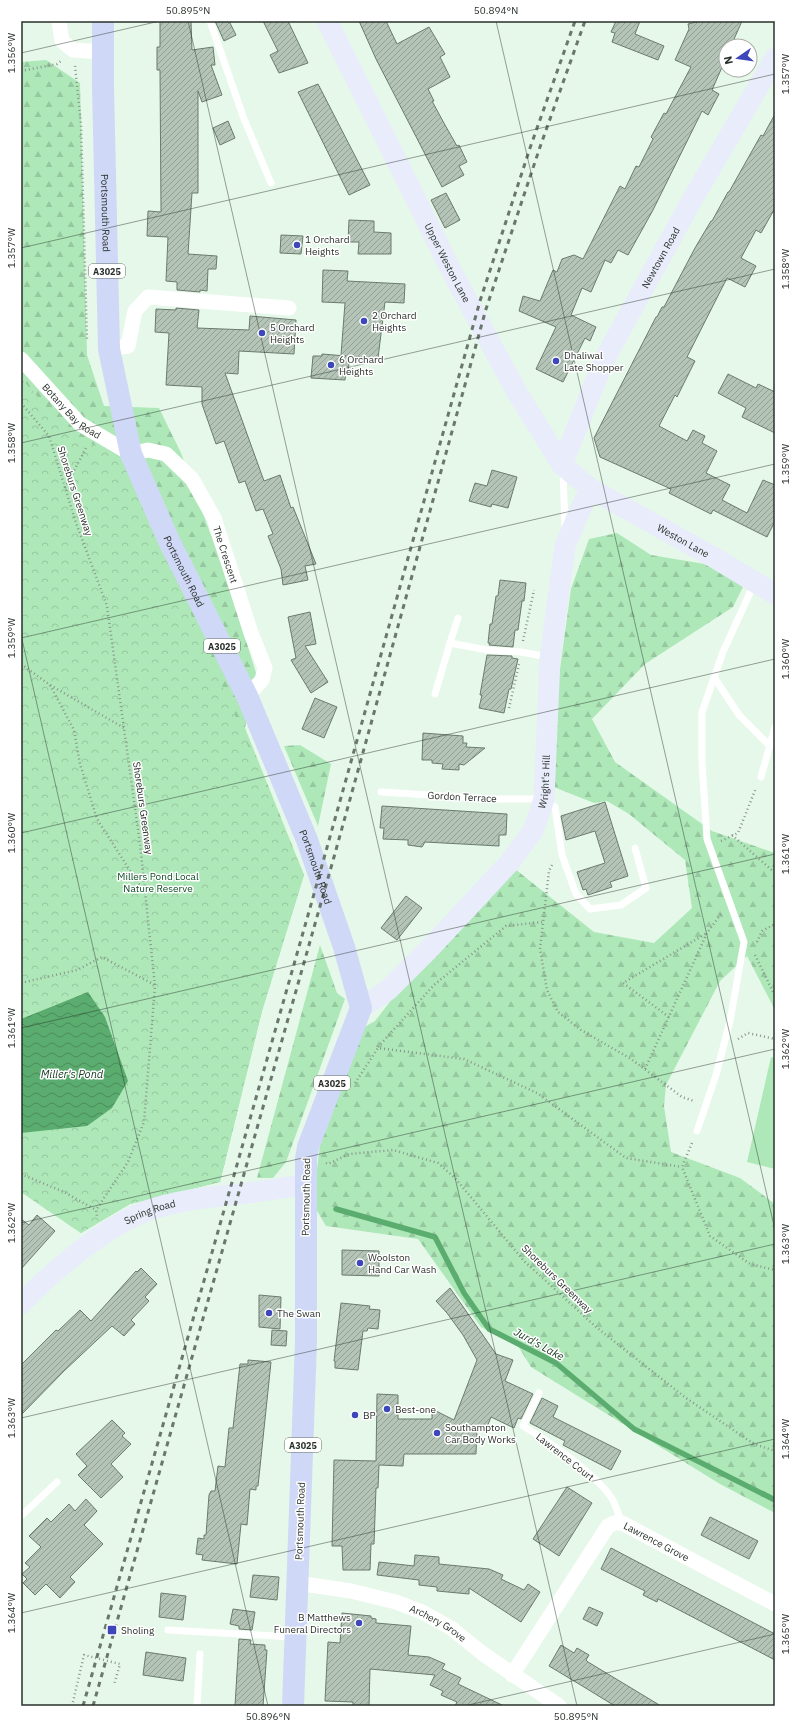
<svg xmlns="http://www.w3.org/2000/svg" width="796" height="1727" viewBox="0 0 796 1727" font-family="'IBM Plex Sans',sans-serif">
  <defs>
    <pattern id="forest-firs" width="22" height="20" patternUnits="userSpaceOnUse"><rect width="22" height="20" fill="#aee8b9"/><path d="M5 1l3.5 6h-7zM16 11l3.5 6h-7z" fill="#96c79f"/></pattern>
    <pattern id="park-crowns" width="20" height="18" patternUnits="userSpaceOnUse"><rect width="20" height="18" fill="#aee8b9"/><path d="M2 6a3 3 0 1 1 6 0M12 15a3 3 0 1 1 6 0" fill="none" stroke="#96c79f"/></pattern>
    <pattern id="water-waves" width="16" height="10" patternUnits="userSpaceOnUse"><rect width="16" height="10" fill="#5bac6f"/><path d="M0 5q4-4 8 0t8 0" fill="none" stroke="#4b8c5b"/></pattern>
    <pattern id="building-hatch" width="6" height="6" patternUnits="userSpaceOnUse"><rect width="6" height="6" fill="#b4c5b7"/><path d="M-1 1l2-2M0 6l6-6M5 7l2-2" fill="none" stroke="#92a095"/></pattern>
  </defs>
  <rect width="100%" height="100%" fill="#e6f8e9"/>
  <g fill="url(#forest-firs)">
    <path d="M46 60 80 83 87 355 104 406 159 408 181 453 228 582 256 673 245 728 304 875 262 1011 220 1182 130 1204 81 1233 21 1192V62Z"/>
    <path d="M617 533 651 555 711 565 743 587 733 607 645 664 592 719 615 762 712 831 775 853V1010L747 956 720 981 666 1085 664 1106 671 1152 740 1178 775 1204V1513L720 1484 531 1367 518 1346 481 1327 418 1239 326 1226 313 1204 320 1144 361 1029 375 1021 407 980 515 869 594 932 654 943 692 908 685 860 629 814 607 801 594 803 551 786 559 676 571 589 589 539Z"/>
    <path d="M300 745 331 764 318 826 284 746Z"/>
    <path d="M320 945 337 993 345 999 286 1162 273 1178H257Z"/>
  </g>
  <path fill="url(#park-crowns)" d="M21 378 48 409 75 435 125 462 304 875 262 1011 220 1182 130 1204 81 1233 21 1192Z"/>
  <path fill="#aee8b9" d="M771 1057 775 1058V1169L747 1162Z"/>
  <path fill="url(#water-waves)" d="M88 992 105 1017 128 1081 112 1108 87 1126 21 1133V1019Z"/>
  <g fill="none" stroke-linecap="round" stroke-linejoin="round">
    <path stroke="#5bac6f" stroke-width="5.5" d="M336 1209 435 1237 464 1293 489 1329 556 1363 634 1429 775 1500"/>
  </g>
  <g fill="url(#building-hatch)" stroke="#6b7b6e">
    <path d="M160 21H191L192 50 213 47 215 65H211L222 95 202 102 198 91V193H192L188 254 217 256 216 269H208L207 291 200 290V292L177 290V282L166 281 168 237 147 236 148 211 161 212 160 70H157V47H160Z"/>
    <path d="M215 21H229L236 35 224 41Z"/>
    <path d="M263 21H288L308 63 279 73 270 55 278 51Z"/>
    <path d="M359 21H386L397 44 429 27 445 54 440 57 450 77 428 89 434 101H432L445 125 457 146 459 145 467 162 459 166 464 175 442 187 376 59Z"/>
    <path d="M616 21H640L635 34 664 46 658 60 612 42 615 33 611 32Z"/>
    <path d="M700 21H742L731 46H726V58L712 90 719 94 708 115 702 111 653 210 628 255 618 250 611 263 605 260 591 292 582 288 571 315 596 327 590 341 585 338 563 382 536 369 556 327 519 311 523 296 540 301 553 270 557 272 562 259 574 255 583 259 620 186 625 189 636 166 639 167 653 139 651 137 664 113 666 114 691 67 675 60 689 29 688 24Z"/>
    <path d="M318 84 370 185 349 195 298 92Z"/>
    <path d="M775 114V208L761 233 756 230 741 258 756 266 745 287 727 278 687 357 695 361 677 397 675 395 659 426 687 441 693 430 705 436 702 443 717 451 706 473 730 485 722 500 747 513 763 480 775 485V521L767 537 713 510 711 514 669 493 671 489 600 457 594 438 656 317H657L662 307H664L695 248 711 221H712L728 192H729L761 135 763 136Z"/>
    <path d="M228 121 235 138 220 145 213 128Z"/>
    <path d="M446 193 460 220 445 228 431 200Z"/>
    <path d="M349 220 374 221V232L391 233V254H358L359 242H348Z"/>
    <path d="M281 235 303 236 301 254 280 253Z"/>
    <path d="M323 270 348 271 347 281 405 284 404 303 385 302 378 358 350 356 348 372H346L345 380 311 378 313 356H322V354L346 356 341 355 345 303 322 302Z"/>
    <path d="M176 308 199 310 197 328 249 330 250 316 296 320 294 354 239 351 238 374 225 373 264 481 280 475 291 508 293 507 316 564 305 566 308 580 283 585 281 569 268 536 273 534 263 509 256 511 245 481 239 483 224 441 216 444 202 404V387L166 385 169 333 155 332 156 309 176 310Z"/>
    <path d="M728 374 756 388 758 384 775 392V433L742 417 746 408 718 393Z"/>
    <path d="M492 470 517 477 508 508 492 504 491 507 469 501 475 483 487 486Z"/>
    <path d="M500 580 526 583 524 601H522L518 630H515L513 647 489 645 490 643H488L490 624H492L496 596H498Z"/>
    <path d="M310 612 316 644 305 646 328 682 311 693 291 660 296 658 288 617Z"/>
    <path d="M487 655 512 656V658L518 659 511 689H509L504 713 479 708 482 695H480Z"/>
    <path d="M315 698 337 707 324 738 302 729Z"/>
    <path d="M423 733 463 736V743H467L466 747 485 748 464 765 459 764V770L442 769 443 764 432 763V760H422Z"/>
    <path d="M605 802 628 876 610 882 612 887 588 895 586 889 583 890 577 872 605 863 595 831 566 840 561 816Z"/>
    <path d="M382 806 507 814 506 835H499V846L425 842 422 847 408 845V840L383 839 384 828H380Z"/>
    <path d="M406 896 422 908 397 940 381 928Z"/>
    <path d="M37 1215 55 1231 21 1269V1219L29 1225Z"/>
    <path d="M342 1250 379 1251V1276L342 1275Z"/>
    <path d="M141 1268 157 1284 145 1297 149 1301 131 1320 135 1324 124 1336 112 1326 64 1371 21 1415V1365L56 1330 58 1331 80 1310 91 1321 136 1271 137 1272Z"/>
    <path d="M450 1288 496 1354 513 1360 505 1381 533 1394 521 1419 518 1418 514 1428 491 1417 485 1432 477 1429 476 1454H404L403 1466 379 1465 378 1488H376L374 1544H371L370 1570H343L342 1546H332L334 1460 376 1461 377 1394 398 1395V1419H432V1409L454 1420 477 1360 463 1335 447 1313 436 1301Z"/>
    <path d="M259 1295 281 1297 280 1329 259 1327Z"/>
    <path d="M341 1303 370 1306 369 1309 380 1310 378 1329 368 1328 367 1331H363L358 1370 335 1368V1361H334Z"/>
    <path d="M272 1330 287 1331 286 1346 271 1345Z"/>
    <path d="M248 1360 271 1362 258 1486H256V1490L250 1489 247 1525 241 1524 237 1564 202 1560 203 1555 196 1554 198 1538 204 1539V1535H206L209 1495 211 1491H215L218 1466 225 1467 229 1428H233L240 1364H248Z"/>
    <path d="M542 1398 558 1406 553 1417 621 1451 611 1470 563 1445 565 1441 530 1423Z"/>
    <path d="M112 1420 125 1433 122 1436 131 1444 111 1464 123 1477 101 1498 78 1475 87 1466 76 1454Z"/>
    <path d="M567 1487 592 1503 559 1556 533 1539Z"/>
    <path d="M86 1499 97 1511 84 1525 103 1544 70 1577 75 1582 60 1598 46 1584 35 1595 23 1583 27 1579 22 1574 30 1567 25 1563 41 1547 29 1536 47 1518 51 1522 69 1504 75 1511Z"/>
    <path d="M710 1517 758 1541 749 1559 701 1535Z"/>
    <path d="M611 1548 775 1634V1660L658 1599 657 1602 643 1595 645 1591 601 1569Z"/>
    <path d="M415 1555 439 1557V1564L489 1569 503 1575 501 1579 524 1590 528 1584 540 1592 521 1622 469 1588V1594L437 1591V1587L419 1585V1580L377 1575 379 1562 414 1566Z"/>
    <path d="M253 1575 279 1577 277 1600 250 1597Z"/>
    <path d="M161 1593 186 1596 183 1620 159 1617Z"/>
    <path d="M589 1607 603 1613 597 1626 583 1619Z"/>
    <path d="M233 1609 255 1612 252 1630 239 1629V1626L230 1624Z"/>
    <path d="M342 1613 371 1616V1618L376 1619V1623L411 1626 408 1655 429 1657 445 1664 442 1669 461 1678 458 1684 504 1706H455L457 1702 441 1695 443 1691 430 1685 435 1675 370 1669 369 1706H353V1702L325 1701 328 1642 340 1643Z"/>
    <path d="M239 1639 251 1640 250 1644 265 1645V1650H267L263 1706H235Z"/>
    <path d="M561 1645 574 1653 577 1648 589 1655 586 1660 588 1662 661 1706H615L579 1684 549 1666Z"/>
    <path d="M146 1652 186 1658 183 1681 143 1675Z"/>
  </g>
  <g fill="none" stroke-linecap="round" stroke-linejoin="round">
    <g stroke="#89958b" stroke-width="2.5" stroke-dasharray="1 3" stroke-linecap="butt">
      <path d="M75 66 81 124 87 340"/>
      <path d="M21 71 57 64 61 61"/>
      <path d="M21 403 49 436 76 523 107 606 140 844 155 986 144 1122 128 1162 96 1210 97 1216"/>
      <path d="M65 488 87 446"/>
      <path d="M523 641 534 590"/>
      <path d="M21 664 50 685 124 728"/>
      <path d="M50 685 74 730 80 764 97 819 145 894"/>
      <path d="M509 708 519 664"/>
      <path d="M732 835 775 873"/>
      <path d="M721 841 738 833 756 788"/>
      <path d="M552 865 549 871 540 949 547 990 558 1012 581 1030 631 1059 682 1097 694 1101"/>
      <path d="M757 942 762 931 775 924"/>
      <path d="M755 955 775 996"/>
      <path d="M21 983 77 970 102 957 155 985"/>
      <path d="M669 1017 623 983 707 933"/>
      <path d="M738 1039 748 1033 775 1039"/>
      <path d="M378 1047 434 985 506 926 542 922"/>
      <path d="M645 1069 707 933 721 914"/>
      <path d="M355 1083 378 1048 464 1059 537 1093 626 1158 682 1167"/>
      <path d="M692 1143 682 1167 710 1236 750 1264 775 1270"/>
      <path d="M326 1163 328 1164 349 1154 393 1150 438 1163 455 1178 524 1261 596 1327 686 1398 754 1444 775 1451"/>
      <path d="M21 1174 64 1192 96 1210"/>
      <path d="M72 1706 84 1655 120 1664 114 1685"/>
    </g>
    <g stroke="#fff" stroke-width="7">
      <path d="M210 21 244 119 271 183"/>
      <path d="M563 471 565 528"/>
      <path d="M450 643 458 618"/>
      <path d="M714 677 739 715 770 746"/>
      <path d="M435 694 450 643 487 650 521 652 548 657"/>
      <path d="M761 777 775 727"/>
      <path d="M381 792 493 799H544L555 807 562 855 576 894 590 909 621 905 646 888 635 848"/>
      <path d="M697 1131 716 1075 730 1021 744 942 707 839 702 762V712L723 652 754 584"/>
      <path d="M539 1393 523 1426C550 1442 593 1472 611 1497 616 1504 618 1515 622 1523"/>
      <path d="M21 1516 57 1482"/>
      <path d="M168 1630 293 1637"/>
      <path d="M197 1706 200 1654"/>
    </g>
    <g stroke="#fff" stroke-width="15">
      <path d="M59 21 62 41 73 50 103 52"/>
      <path d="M109 349 128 346 135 311 148 297 289 308"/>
      <path id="s1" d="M21 359 80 424 131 454 148 450 166 454 192 479 214 518 251 633 265 668 262 680 247 696"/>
      <path id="s2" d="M297 1583 351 1591 396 1602 422 1612 451 1628 482 1653 559 1706"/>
      <path id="s3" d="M512 1675 608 1526 614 1523H622L775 1604"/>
    </g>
    <g stroke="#e8ecfb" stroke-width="21">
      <path id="s4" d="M327 21 454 276 518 394 562 465 591 489 715 558 775 594"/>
      <path id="s5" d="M562 465 604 360 692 200 775 58"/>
      <path id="s6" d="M361 1008 388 990 429 949 510 862 533 831 544 799 550 658 565 546 581 508 591 489"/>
      <path id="s7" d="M21 1304C51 1272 107 1225 147 1211 182 1198 219 1197 255 1192 272 1190 289 1187 306 1184"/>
    </g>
    <path stroke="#d0d8f7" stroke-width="22" id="s8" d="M103 21V87L109 349 131 454 169 541 247 696 260 727 307 840 344 947 361 1008 308 1147 306 1159V1341L293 1706"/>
    <g stroke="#6b766d" stroke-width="3" stroke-dasharray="5 5" stroke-linecap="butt">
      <path d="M83 1706 312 901 480 301 530 148 575 21"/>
      <path d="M93 1706 334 857 486 309 540 147 585 21"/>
    </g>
  </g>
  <path fill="none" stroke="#29302a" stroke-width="1" stroke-opacity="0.45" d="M188 21 577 1706M496 21 775 1230M21 53 160 21M21 248 775 74M21 443 775 269M21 635 268 1706M21 638 775 464M21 833 775 659M21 1028 775 854M21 1223 775 1049M21 1418 775 1244M21 1613 775 1439M464 1706 775 1634"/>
  <g fill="#3d47ba" stroke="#fff" stroke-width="1.5">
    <circle cx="297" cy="245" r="4"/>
    <circle cx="364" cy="321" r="4"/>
    <circle cx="262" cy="333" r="4"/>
    <circle cx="556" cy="361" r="4"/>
    <circle cx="331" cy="365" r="4"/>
    <circle cx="360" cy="1263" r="4"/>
    <circle cx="269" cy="1313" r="4"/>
    <circle cx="387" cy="1409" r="4"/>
    <circle cx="355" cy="1415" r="4"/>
    <circle cx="437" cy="1433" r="4"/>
    <circle cx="359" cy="1623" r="4"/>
    <rect x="107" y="1625" width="10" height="10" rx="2"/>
  </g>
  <g text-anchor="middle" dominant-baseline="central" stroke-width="3" stroke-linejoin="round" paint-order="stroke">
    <g fill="#fff" stroke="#696e6a" stroke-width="1">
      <rect x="89" y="264" width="36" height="14" rx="3"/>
      <rect x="204" y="639" width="36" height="14" rx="3"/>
      <rect x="314" y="1076" width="36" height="14" rx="3"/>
      <rect x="285" y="1438" width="36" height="14" rx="3"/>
    </g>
    <g font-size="9" font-weight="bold" fill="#29302a">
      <text x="107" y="271">A3025</text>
      <text x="222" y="646">A3025</text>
      <text x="332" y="1083">A3025</text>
      <text x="303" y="1445">A3025</text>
    </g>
    <g font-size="10" fill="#29302a" stroke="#fff">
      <text stroke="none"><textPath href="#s8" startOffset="192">Portsmouth Road</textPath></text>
      <text stroke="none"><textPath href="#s5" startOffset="230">Newtown Road</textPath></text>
      <text stroke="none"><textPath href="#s4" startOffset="270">Upper Weston Lane</textPath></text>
      <text stroke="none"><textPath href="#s1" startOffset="73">Botany Bay Road</textPath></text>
      <text transform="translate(75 491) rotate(72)">Shoreburs Greenway</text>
      <text stroke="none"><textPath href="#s4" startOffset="646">Weston Lane</textPath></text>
      <text stroke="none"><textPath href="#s1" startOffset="302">The Crescent</textPath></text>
      <text stroke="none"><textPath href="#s8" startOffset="564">Portsmouth Road</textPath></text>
      <text stroke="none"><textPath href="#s6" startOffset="299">Wright's Hill</textPath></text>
      <text transform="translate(462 797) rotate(3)">Gordon Terrace</text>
      <text transform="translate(143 808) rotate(82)">Shoreburs Greenway</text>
      <text stroke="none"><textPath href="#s8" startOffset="888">Portsmouth Road</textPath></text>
      <text transform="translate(306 1197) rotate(-89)">Portsmouth Road</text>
      <text stroke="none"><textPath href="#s7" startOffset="160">Spring Road</textPath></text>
      <text transform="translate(557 1279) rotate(44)">Shoreburs Greenway</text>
      <text transform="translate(565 1457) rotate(38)">Lawrence Court</text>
      <text transform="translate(300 1521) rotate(-88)">Portsmouth Road</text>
      <text stroke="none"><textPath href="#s3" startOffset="231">Lawrence Grove</textPath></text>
      <text stroke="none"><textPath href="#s2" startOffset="148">Archery Grove</textPath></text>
    </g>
    <g font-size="10" fill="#29302a" stroke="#fff" text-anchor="start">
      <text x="305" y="239">1 Orchard<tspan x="305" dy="12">Heights</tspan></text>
      <text x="372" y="315">2 Orchard<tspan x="372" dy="12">Heights</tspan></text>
      <text x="270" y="327">5 Orchard<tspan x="270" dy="12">Heights</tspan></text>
      <text x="564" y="355">Dhaliwal<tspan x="564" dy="12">Late Shopper</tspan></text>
      <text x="339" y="359">6 Orchard<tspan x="339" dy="12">Heights</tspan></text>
      <text x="368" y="1257">Woolston<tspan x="368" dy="12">Hand Car Wash</tspan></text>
      <text x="277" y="1313">The Swan</text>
      <text x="395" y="1409">Best-one</text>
      <text x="363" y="1415">BP</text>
      <text x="445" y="1427">Southampton<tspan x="445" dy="12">Car Body Works</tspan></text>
      <text x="351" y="1617" text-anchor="end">B Matthews<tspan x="351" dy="12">Funeral Directors</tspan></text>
      <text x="121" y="1630">Sholing</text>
    </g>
    <g font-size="10" fill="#0c4a22" stroke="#fff">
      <text x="158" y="876">Millers Pond Local<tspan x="158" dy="12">Nature Reserve</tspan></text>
    </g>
    <g font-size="11" font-style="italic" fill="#15371e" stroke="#fff">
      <text x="72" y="1074">Miller's Pond</text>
      <text transform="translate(539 1344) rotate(29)">Jurd's Lake</text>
    </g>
  </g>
  <rect width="796" height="1727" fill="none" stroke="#ffffff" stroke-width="44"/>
  <g transform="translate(738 58) rotate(257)"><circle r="19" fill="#ffffff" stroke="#a9acaa"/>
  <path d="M0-3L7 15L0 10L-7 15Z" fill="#3d47ba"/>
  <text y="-6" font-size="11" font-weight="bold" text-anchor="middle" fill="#29302a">N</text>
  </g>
  <rect x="22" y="22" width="752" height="1683" fill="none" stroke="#29302a" stroke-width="1.5"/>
  <g font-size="10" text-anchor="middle" fill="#29302a">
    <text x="188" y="14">50.895°N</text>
    <text x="496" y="14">50.894°N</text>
    <text transform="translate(11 53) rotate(-90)" y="4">1.356°W</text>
    <text transform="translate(785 74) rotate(-90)" y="4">1.357°W</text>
    <text transform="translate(11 248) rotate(-90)" y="4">1.357°W</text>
    <text transform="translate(785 269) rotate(-90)" y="4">1.358°W</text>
    <text transform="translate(11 443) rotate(-90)" y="4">1.358°W</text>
    <text transform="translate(785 464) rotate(-90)" y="4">1.359°W</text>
    <text transform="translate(11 638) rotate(-90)" y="4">1.359°W</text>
    <text transform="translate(785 659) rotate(-90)" y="4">1.360°W</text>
    <text transform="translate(11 833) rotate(-90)" y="4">1.360°W</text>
    <text transform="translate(785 854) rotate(-90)" y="4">1.361°W</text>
    <text transform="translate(11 1028) rotate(-90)" y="4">1.361°W</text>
    <text transform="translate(785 1049) rotate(-90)" y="4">1.362°W</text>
    <text transform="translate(11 1223) rotate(-90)" y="4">1.362°W</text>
    <text transform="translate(785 1244) rotate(-90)" y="4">1.363°W</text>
    <text transform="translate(11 1418) rotate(-90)" y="4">1.363°W</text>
    <text transform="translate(785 1439) rotate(-90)" y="4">1.364°W</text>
    <text transform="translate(11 1613) rotate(-90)" y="4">1.364°W</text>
    <text transform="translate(785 1634) rotate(-90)" y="4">1.365°W</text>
    <text x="268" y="1720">50.896°N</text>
    <text x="576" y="1720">50.895°N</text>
  </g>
</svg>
